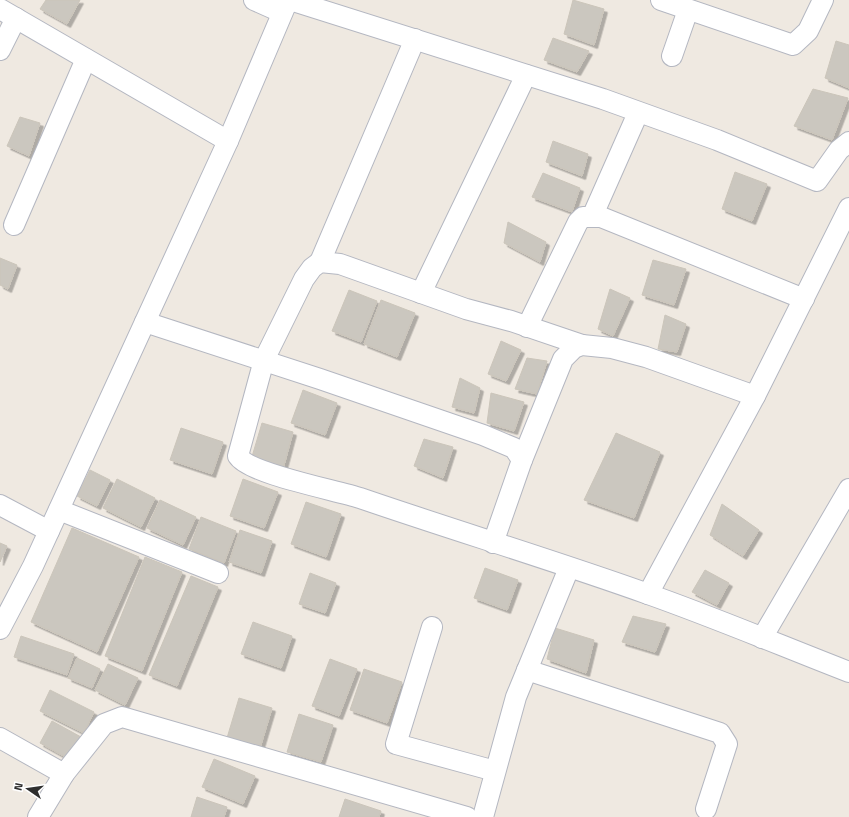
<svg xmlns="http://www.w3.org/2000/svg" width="849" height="817" viewBox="0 0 849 817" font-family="'Titillium Web',sans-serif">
  <defs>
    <filter id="shadow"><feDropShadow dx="3.5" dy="3.5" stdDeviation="0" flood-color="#0004"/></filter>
  </defs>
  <rect width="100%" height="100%" fill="#efe9e1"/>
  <g fill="#cbc7bf" stroke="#cbc5ba" filter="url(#shadow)">
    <path d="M46 0H80L67 24 40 9Z"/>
    <path d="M573 0 604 9 594 45 564 34Z"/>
    <path d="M553 38 589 51 577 72 544 60Z"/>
    <path d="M836 41 849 45V88L825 78Z"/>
    <path d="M813 89 848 98 832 140 794 126Z"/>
    <path d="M20 117 40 123 29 156 7 146Z"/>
    <path d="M553 141 588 154 582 176 546 162Z"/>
    <path d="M735 172 767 184 752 221 722 209Z"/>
    <path d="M543 173 580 188 572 212 532 197Z"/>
    <path d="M508 222 546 242 540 262 504 243Z"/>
    <path d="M0 258 17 265 8 289 0 285Z"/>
    <path d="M653 260 686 269 674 305 642 295Z"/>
    <path d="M610 289 630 298 613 336 598 329Z"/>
    <path d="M349 290 377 301 361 342 332 331Z"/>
    <path d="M381 300 415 313 397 357 364 344Z"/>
    <path d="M665 315 686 324 677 352 658 349Z"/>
    <path d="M501 341 521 350 506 381 488 374Z"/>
    <path d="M527 358 547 361 537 394 515 389Z"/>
    <path d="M460 378 480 388 474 413 452 407Z"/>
    <path d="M303 390 337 403 325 435 291 423Z"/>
    <path d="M491 393 524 402 514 431 487 423Z"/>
    <path d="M262 423 293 432 283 469 251 460Z"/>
    <path d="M181 428 223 442 212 474 170 460Z"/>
    <path d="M616 433 660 452 634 518 584 500Z"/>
    <path d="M424 439 453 447 443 478 414 466Z"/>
    <path d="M90 470 110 480 97 506 77 496Z"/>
    <path d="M117 479 155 498 141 527 103 508Z"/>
    <path d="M243 479 278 492 264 528 230 516Z"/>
    <path d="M160 500 196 517 183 545 147 528Z"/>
    <path d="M306 502 341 514 326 557 291 544Z"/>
    <path d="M722 504 759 530 743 556 710 535Z"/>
    <path d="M201 517 236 531 224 563 189 549Z"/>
    <path d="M72 528 139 557 97 652 31 622Z"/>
    <path d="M240 530 272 541 261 573 229 562Z"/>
    <path d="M0 543 7 546 0 562Z"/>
    <path d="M145 557 182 572 142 671 105 656Z"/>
    <path d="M485 568 518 580 507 610 474 598Z"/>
    <path d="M705 570 729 583 717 605 692 592Z"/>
    <path d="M310 573 336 583 325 613 299 604Z"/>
    <path d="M191 576 218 587 177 686 149 675Z"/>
    <path d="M633 616 666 624 655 652 622 642Z"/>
    <path d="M253 622 292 636 281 668 241 654Z"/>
    <path d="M555 628 594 640 586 673 547 659Z"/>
    <path d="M21 636 74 654 67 675 14 657Z"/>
    <path d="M77 658 100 669 92 688 68 678Z"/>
    <path d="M330 659 357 669 339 716 312 706Z"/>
    <path d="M108 664 138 678 125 705 95 690Z"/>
    <path d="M364 669 402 682 387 723 350 710Z"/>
    <path d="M50 690 94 712 84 733 40 711Z"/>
    <path d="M239 698 272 708 260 748 227 738Z"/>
    <path d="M299 714 333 725 321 762 287 752Z"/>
    <path d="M52 721 81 737 69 759 40 743Z"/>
    <path d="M214 759 255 776 243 804 202 787Z"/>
    <path d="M197 797 227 807 224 817H191Z"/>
    <path d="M345 799 381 811 379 817H339Z"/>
  </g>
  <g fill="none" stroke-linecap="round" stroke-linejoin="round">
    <g stroke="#b4b7c1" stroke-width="22">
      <g id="minor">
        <path d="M254 0 281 12"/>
        <path d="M290 0 603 99 717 140 817 181 839 150 849 142"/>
        <path d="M661 0 793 45 808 31 823 0"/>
        <path d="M0 9 228 141"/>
        <path d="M0 50 16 18"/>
        <path d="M672 56 688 10"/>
        <path d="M592 217 638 113"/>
        <path d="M14 225 86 59"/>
        <path d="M320 262 415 39"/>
        <path d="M421 293 526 75"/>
        <path d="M145 322 320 379 483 435 514 448 522 460 493 543"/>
        <path d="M527 327 578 222 583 217H601L804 299"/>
        <path d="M582 345 511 321 466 309 340 264 320 262 312 268 304 279 264 360 238 456C249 474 336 490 360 498 456 531 553 560 648 594 716 618 782 646 849 672"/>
        <path d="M522 460 563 359 574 348 582 345 612 348 646 357 755 396"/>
        <path d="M0 505 49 531"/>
        <path d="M59 510 218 573"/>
        <path d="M648 594 755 396 849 208"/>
        <path d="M432 627 396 744 495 771"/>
        <path d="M0 629 33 566 228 141 288 0"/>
        <path d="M762 638 849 489"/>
        <path d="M527 670 720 733 727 744 706 809"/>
        <path d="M0 738 64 774"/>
        <path d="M38 817 64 774 104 724 122 717 467 817"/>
        <path d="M483 817 516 697 569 568"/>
      </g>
    </g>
    <use href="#minor" stroke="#fff" stroke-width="20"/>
  </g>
  <g transform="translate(28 789) rotate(283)" stroke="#ffffff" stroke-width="3" paint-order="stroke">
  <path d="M0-3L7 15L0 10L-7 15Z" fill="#2e2e2e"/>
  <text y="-6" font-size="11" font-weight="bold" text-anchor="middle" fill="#2e2e2e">N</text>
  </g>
</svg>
